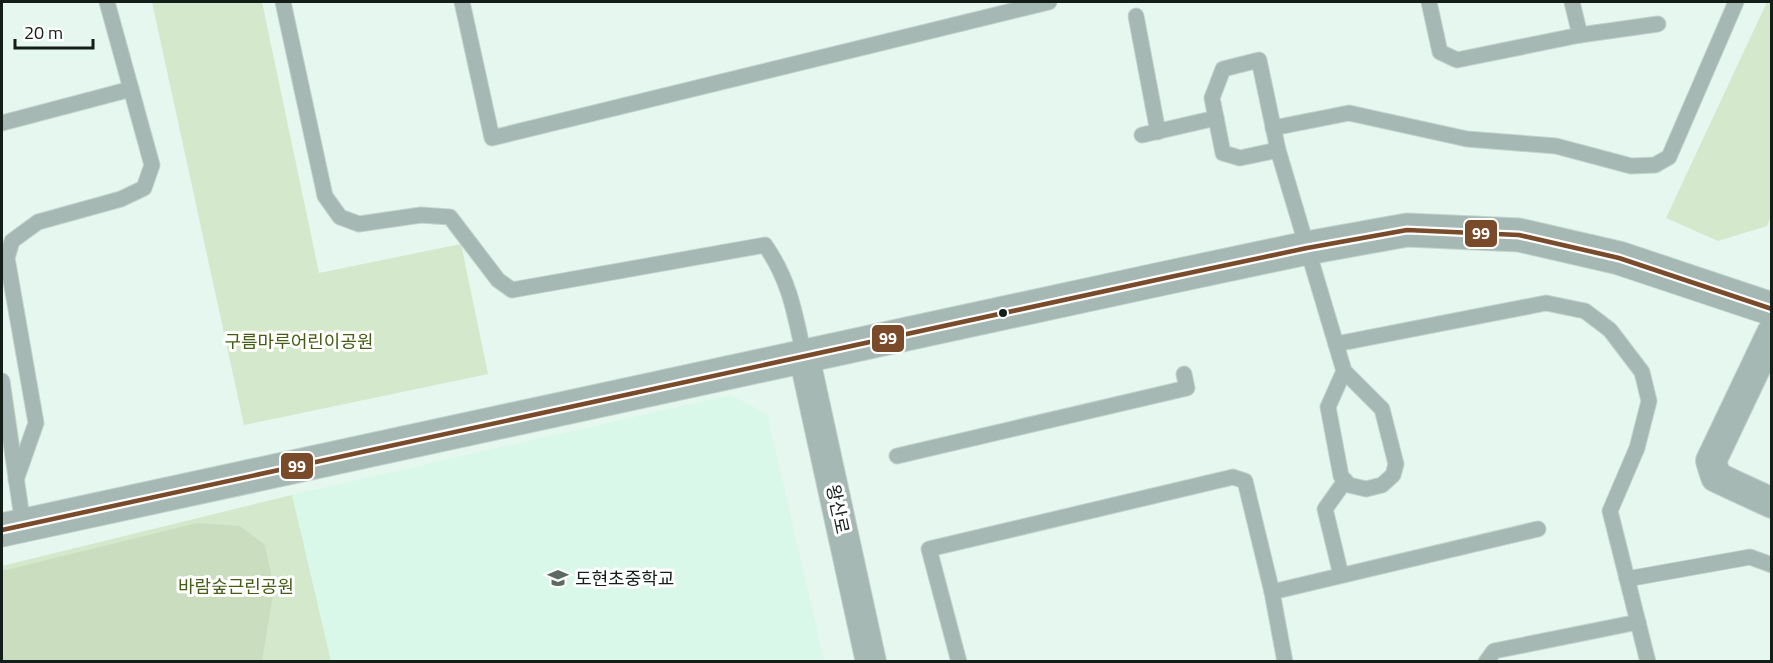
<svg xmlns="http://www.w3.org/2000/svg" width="1773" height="663" viewBox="0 0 1773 663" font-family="'Titillium Web','Noto Sans KR',sans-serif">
  <rect width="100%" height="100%" fill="#e5f7ef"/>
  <path fill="#d9f8ea" d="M731 395 767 414 824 661H331L292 495Z"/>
  <g fill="#d4e8cb">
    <path d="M152 2H262L319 273 461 244 488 374 244 425Z"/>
    <path d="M1767 2H1772L1771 216 1767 226 1718 241 1666 218Z"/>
    <path d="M292 495 331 661H2V566Z"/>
  </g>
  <path fill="#caddbe" d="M197 523 240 526 265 545 274 589 262 661H2V571Z"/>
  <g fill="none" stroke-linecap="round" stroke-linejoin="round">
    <g stroke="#c5d3cd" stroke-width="17">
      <g id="service">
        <path d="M283 2 325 196 340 217 359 224 421 215 450 217 498 280 512 290 765 245C790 281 795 314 804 356"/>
        <path d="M462 2 492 138 1049 2"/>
        <path d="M1429 2 1440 52 1457 60 1580 35 1658 24"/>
        <path d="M1572 2 1580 35"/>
        <path d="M1136 16 1158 132"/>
        <path d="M2 123 131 89"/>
        <path d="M1273 128 1349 113 1467 139 1556 146 1631 166 1655 165 1669 157 1736 2"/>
        <path d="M1142 135 1216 118"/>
        <path d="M1278 150 1240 158 1223 153 1212 98 1223 69 1259 60 1278 150 1344 371 1382 409 1396 464 1393 475 1382 485 1366 489 1349 485 1341 476 1328 407 1344 371"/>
        <path d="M1336 344 1546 303 1585 311 1610 330 1642 372 1649 401 1637 448 1610 511 1648 662"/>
        <path d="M2 381 23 525"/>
        <path d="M897 456 1187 388 1184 374"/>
        <path d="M16 480 36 423 7 258 12 241 38 222 121 199 144 188 152 165 107 2"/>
        <path d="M1341 575 1325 509 1345 481"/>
        <path d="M1627 579 1750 557 1772 565"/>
        <path d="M1272 592 1538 529"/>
        <path d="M959 662 929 549 1233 477 1245 481 1272 592 1285 662"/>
        <path d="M1486 662 1494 651 1638 622"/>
      </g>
    </g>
    <g stroke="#c5d3cd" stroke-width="32">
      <g id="minor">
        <path d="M1772 333 1711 461 1716 477 1772 503"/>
        <path d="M804 356 871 662"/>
      </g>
    </g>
    <g stroke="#c5d3cd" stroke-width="35">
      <path id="tertiary" d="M2 530 1170 277 1307 248 1407 230 1519 235 1619 258 1772 309"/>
    </g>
    <use href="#service" stroke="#a5b8b4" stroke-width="15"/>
    <use href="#minor" stroke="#a5b8b4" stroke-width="30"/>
    <use href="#tertiary" stroke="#a5b8b4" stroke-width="33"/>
    <g stroke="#fff" stroke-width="9">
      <path id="bus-1" d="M2 530 1170 277 1307 248 1407 230 1519 235 1619 258 1772 309"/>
    </g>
    <use href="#bus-1" stroke="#7a4b2a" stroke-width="4.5"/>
  </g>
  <defs>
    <g id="school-bare" transform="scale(1.62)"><path d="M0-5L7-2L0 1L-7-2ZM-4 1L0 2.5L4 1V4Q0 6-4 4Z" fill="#5c6a64" stroke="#fff" stroke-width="2.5" paint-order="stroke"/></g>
  </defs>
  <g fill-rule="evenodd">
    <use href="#school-bare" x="558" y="578"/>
  </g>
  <circle fill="#131e19" stroke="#fff" stroke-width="2" cx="1003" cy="313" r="5"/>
  <g text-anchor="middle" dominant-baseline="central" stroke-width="6" stroke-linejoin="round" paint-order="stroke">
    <g font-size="18" fill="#455e13" stroke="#fff">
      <text x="299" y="341">구름마루어린이공원</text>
      <text x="236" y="586">바람숲근린공원</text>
    </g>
    <g font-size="18" fill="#131e19" stroke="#fff">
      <text transform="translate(838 509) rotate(78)">왕산로</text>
    </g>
    <g font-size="18" fill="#131e19" stroke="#fff" text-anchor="start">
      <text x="575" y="578">도현초중학교</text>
    </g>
  </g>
  <g stroke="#fff" stroke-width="2">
    <rect x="1464" y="219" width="34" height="29" rx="6" fill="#7a4b2a"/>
    <rect x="871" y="324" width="34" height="29" rx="6" fill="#7a4b2a"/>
    <rect x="280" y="452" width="34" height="28" rx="6" fill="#7a4b2a"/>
  </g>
  <g font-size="16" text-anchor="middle" font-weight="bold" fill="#fff">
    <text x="1481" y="239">99</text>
    <text x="888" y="344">99</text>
    <text x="297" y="472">99</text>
  </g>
  <rect width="1773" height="663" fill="none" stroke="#131e19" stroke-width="6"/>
  <path d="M15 39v9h78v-9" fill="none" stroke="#131e19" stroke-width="3"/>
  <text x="24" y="39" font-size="18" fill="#131e19" stroke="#ffffff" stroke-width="4.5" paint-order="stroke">20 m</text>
</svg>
